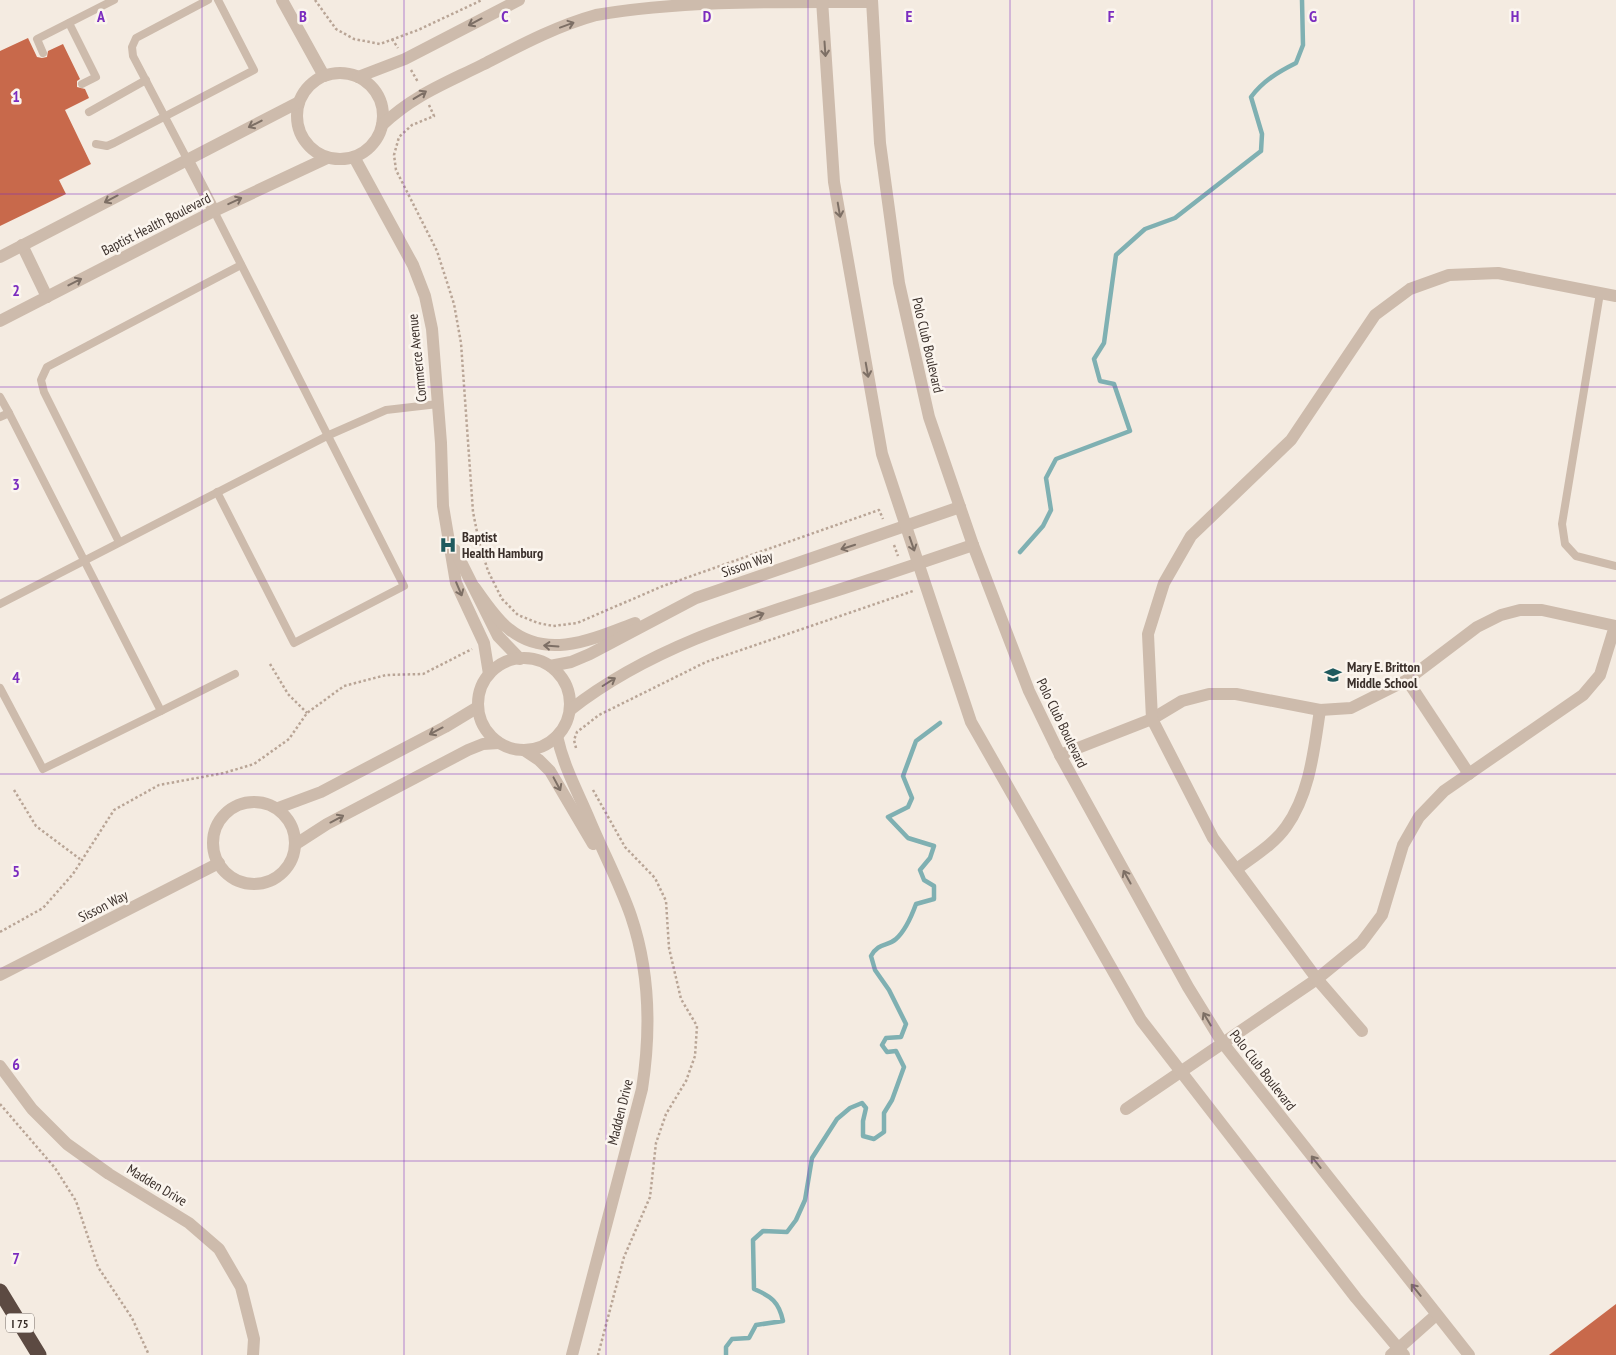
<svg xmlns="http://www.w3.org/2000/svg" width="1616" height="1355" viewBox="0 0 1616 1355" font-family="'PT Sans Narrow',sans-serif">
  <rect width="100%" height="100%" fill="#f4ebe1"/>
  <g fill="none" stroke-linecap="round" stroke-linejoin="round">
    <g stroke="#7fb0b2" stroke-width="4.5">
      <path d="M1020 552 1043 526 1051 510 1046 478 1056 459 1130 431 1114 384 1100 381 1094 359 1104 343 1116 255 1145 229 1175 218 1261 151 1262 134 1251 97C1263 81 1278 72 1296 63L1303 45 1302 0"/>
      <path d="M726 1355V1347L732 1339 749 1338 756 1325 783 1321C779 1302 771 1296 754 1289L753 1240 763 1231 787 1232 796 1220 805 1200 812 1158 837 1119 850 1108 862 1103 866 1108 863 1121V1136L874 1139 884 1132V1113L892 1100 904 1067 896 1051 887 1052 882 1045 886 1038 901 1037 906 1024 889 990 875 970 871 956C879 942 887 947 896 939 906 930 912 915 916 904L934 899V886L924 880 920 870 930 858 934 846 908 838 888 817 908 807 912 798 903 776 916 741 940 723"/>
    </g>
  </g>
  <g fill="#c8694b">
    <path d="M28 38 37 57 42 58 47 57 48 51 63 44 80 79 77 81V87L85 89 89 98 65 110 91 164 59 180 66 194 0 226V51Z"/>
    <path d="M1616 1304V1355H1549Z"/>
  </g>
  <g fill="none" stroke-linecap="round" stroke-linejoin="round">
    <g stroke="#b9a596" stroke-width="2.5" stroke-dasharray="2.5 2.5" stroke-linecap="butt">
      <path d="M315 0 336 29 354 39 380 44 418 30 482 0"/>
      <path d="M392 39 398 48"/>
      <path d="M411 70 418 82"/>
      <path d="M429 105 434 116 412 125 399 137 394 155 396 170 437 251 454 304 461 343 473 512 479 542 488 571 502 599 518 615 538 623 553 626 577 623 663 586 879 510 883 519"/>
      <path d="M894 545 898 556"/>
      <path d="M270 664 288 694 307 713"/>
      <path d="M576 748 574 740 577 732 599 715 706 662 913 591"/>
      <path d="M14 790 36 826 80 859"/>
      <path d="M593 790 625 847 655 878 666 901 669 948 681 999 697 1026 695 1056 686 1081 666 1114 656 1143 650 1197 624 1257 598 1355"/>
      <path d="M0 932 43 908 73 874 114 810 159 785 224 773 254 764 289 739 307 713 344 686 386 675 423 674 472 649"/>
      <path d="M0 1104 55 1168 76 1201 98 1267 132 1318 149 1355"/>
    </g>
    <g stroke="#cdbbac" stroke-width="8">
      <path d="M69 23 96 77 82 84"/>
      <path d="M43 53 37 39 114 0"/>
      <path d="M89 112 146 80"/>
      <path d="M96 144 107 146 114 143 254 70 218 0"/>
      <path d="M187 159 133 56 132 47 136 38 208 0"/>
      <path d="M214 211 404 586 294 643 217 492"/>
      <path d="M1600 293 1562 524 1565 544 1576 556 1616 566"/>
      <path d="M0 397 9 413"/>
      <path d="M0 417 9 413 161 711 235 674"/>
      <path d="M119 542 44 392 41 380 47 367 241 265"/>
      <path d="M0 604 329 435 386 410 438 404"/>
      <path d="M0 688 43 769 161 711"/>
    </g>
    <g stroke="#cdbbac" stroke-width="12">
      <path d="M282 0 324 76"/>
      <circle cx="340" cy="116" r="43"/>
      <path d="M358 77 405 59 519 0"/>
      <path d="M382 125C414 95 444 84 482 65 519 46 556 26 596 15 684 0 782 2 872 2"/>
      <path d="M354 157 413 265 425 296 432 329 441 443 443 506 456 583 484 643 489 674"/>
      <path d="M187 159 214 211"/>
      <path d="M22 245 47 297"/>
      <path d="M0 257 299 102"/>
      <path d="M0 321 214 211 327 158"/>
      <path d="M455 550 498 636 520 659"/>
      <path d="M475 588C485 602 496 619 509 629 548 661 595 638 635 623"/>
      <circle cx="524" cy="704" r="46"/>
      <path d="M550 666 571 662 590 654 696 598 960 507"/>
      <path d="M1407 680 1469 774"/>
      <path d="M570 710C646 650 741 620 832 592 879 577 926 561 973 545"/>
      <path d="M557 736C564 768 578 792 590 821 603 852 620 884 631 916 650 972 651 1031 642 1089L572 1355"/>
      <path d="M524 750 539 760 550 771 593 844"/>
      <path d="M1060 755 1152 719 1182 701 1209 694H1236L1320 710 1351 708 1407 680 1477 627 1501 615 1520 610H1542L1615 626 1600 675 1583 695 1444 791 1419 817 1403 845 1382 915 1361 943 1317 979 1126 1109"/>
      <circle cx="254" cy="843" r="41"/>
      <path d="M278 808 321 792 445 727 478 707"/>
      <path d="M296 844 327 824 468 750 483 744 499 743"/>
      <path d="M1237 869C1254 856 1274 844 1286 827 1310 794 1314 749 1320 710"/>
      <path d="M0 975 219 863"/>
      <path d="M1362 1031 1317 979 1213 838 1152 719 1148 634 1164 583 1191 536 1291 440 1375 315 1410 289 1449 275 1498 273 1616 296"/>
      <path d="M0 1066 32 1109 67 1144 109 1174 189 1223 219 1249 241 1287 254 1339 253 1355"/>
      <path d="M1391 1355 1436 1315"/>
    </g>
    <g stroke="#cdbbac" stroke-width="12">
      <path d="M822 0 834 182 882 454 971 722 1141 1020 1356 1298 1404 1355"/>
      <path d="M872 0 880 143 899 283 929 417 973 545 1029 691 1060 755 1188 987 1222 1042 1469 1355"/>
    </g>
    <path stroke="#5c4a42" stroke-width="15" d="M0 1291 39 1355"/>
  </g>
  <defs><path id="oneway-shaft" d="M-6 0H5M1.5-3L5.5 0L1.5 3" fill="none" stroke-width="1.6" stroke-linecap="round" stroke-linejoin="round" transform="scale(1.25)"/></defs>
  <g stroke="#7d6f65">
    <use href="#oneway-shaft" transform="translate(475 22) rotate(152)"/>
    <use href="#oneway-shaft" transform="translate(567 25) rotate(-20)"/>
    <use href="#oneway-shaft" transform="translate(825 49) rotate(86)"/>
    <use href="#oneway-shaft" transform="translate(420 95) rotate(-31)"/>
    <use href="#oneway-shaft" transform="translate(255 124) rotate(153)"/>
    <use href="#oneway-shaft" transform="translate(111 199) rotate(152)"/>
    <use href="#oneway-shaft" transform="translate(235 201) rotate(-25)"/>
    <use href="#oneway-shaft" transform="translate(839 210) rotate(80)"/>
    <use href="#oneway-shaft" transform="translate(75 282) rotate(-27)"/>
    <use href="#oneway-shaft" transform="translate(867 370) rotate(80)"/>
    <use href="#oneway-shaft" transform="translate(912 544) rotate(71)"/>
    <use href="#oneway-shaft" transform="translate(848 547) rotate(162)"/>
    <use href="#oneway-shaft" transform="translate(459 589) rotate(67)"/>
    <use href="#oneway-shaft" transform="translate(757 616) rotate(-21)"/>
    <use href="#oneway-shaft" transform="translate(551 646) rotate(-176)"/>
    <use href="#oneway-shaft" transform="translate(609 682) rotate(-32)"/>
    <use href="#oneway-shaft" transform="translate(436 731) rotate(152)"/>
    <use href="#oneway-shaft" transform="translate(557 784) rotate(62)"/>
    <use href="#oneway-shaft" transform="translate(337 819) rotate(-28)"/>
    <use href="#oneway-shaft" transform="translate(1127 877) rotate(-119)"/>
    <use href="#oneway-shaft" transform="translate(1207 1019) rotate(-121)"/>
    <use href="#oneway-shaft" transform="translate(1316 1162) rotate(-128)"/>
    <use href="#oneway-shaft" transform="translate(1416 1290) rotate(-129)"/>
  </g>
  <path fill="none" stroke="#7b2cbf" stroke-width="1" stroke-opacity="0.55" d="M202 0V1355M404 0V1355M606 0V1355M808 0V1355M1010 0V1355M1212 0V1355M1414 0V1355M0 194H1616M0 387H1616M0 581H1616M0 774H1616M0 968H1616M0 1161H1616"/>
  <defs>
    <g id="hospital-bare" transform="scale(1.35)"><path d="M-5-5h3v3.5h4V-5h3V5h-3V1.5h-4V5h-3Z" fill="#1f5a5e" stroke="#fbf5ee" stroke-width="2.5" paint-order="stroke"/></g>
    <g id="school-bare" transform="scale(1.35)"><path d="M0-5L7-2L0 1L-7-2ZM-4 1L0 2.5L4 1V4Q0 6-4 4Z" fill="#1f5a5e" stroke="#fbf5ee" stroke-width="2.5" paint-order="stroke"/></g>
  </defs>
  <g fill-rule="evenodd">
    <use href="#hospital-bare" x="448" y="545"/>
    <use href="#school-bare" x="1333" y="675"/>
  </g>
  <g text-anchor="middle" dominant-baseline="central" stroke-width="5" stroke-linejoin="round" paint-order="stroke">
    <rect fill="#fbf5ee" stroke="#756b66" stroke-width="1" x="6" y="1313.5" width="28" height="19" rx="4"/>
    <g font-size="12" font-weight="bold" fill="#3b302b">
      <text x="20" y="1323">I 75</text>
    </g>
    <g font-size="14" fill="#3b302b" stroke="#fbf5ee">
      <text transform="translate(156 224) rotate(-27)">Baptist Health Boulevard</text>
      <text transform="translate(928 345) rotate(77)">Polo Club Boulevard</text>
      <text transform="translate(417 358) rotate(-96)">Commerce Avenue</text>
      <text transform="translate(747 564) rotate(-19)">Sisson Way</text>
      <text transform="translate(1062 723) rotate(64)">Polo Club Boulevard</text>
      <text transform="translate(103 906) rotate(-27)">Sisson Way</text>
      <text transform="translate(1263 1070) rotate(52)">Polo Club Boulevard</text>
      <text transform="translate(620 1112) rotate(-76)">Madden Drive</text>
      <text transform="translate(157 1185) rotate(31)">Madden Drive</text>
    </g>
    <g font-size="14" font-weight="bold" fill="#3b302b" stroke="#fbf5ee" text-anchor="start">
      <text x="462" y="537">Baptist<tspan x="462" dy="16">Health Hamburg</tspan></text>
      <text x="1347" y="667">Mary E. Britton<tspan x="1347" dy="16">Middle School</tspan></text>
    </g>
  </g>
  <g font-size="16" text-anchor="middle" font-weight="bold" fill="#7b2cbf" stroke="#fbf5ee" stroke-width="5" stroke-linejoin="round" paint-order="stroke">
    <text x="101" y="22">A</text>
    <text x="303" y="22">B</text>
    <text x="505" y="22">C</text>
    <text x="707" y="22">D</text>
    <text x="909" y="22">E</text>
    <text x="1111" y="22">F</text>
    <text x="1313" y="22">G</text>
    <text x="1515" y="22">H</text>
    <text x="16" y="102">1</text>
    <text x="16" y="296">2</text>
    <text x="16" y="490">3</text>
    <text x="16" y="683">4</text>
    <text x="16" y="877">5</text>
    <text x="16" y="1070">6</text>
    <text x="16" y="1264">7</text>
  </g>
</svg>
